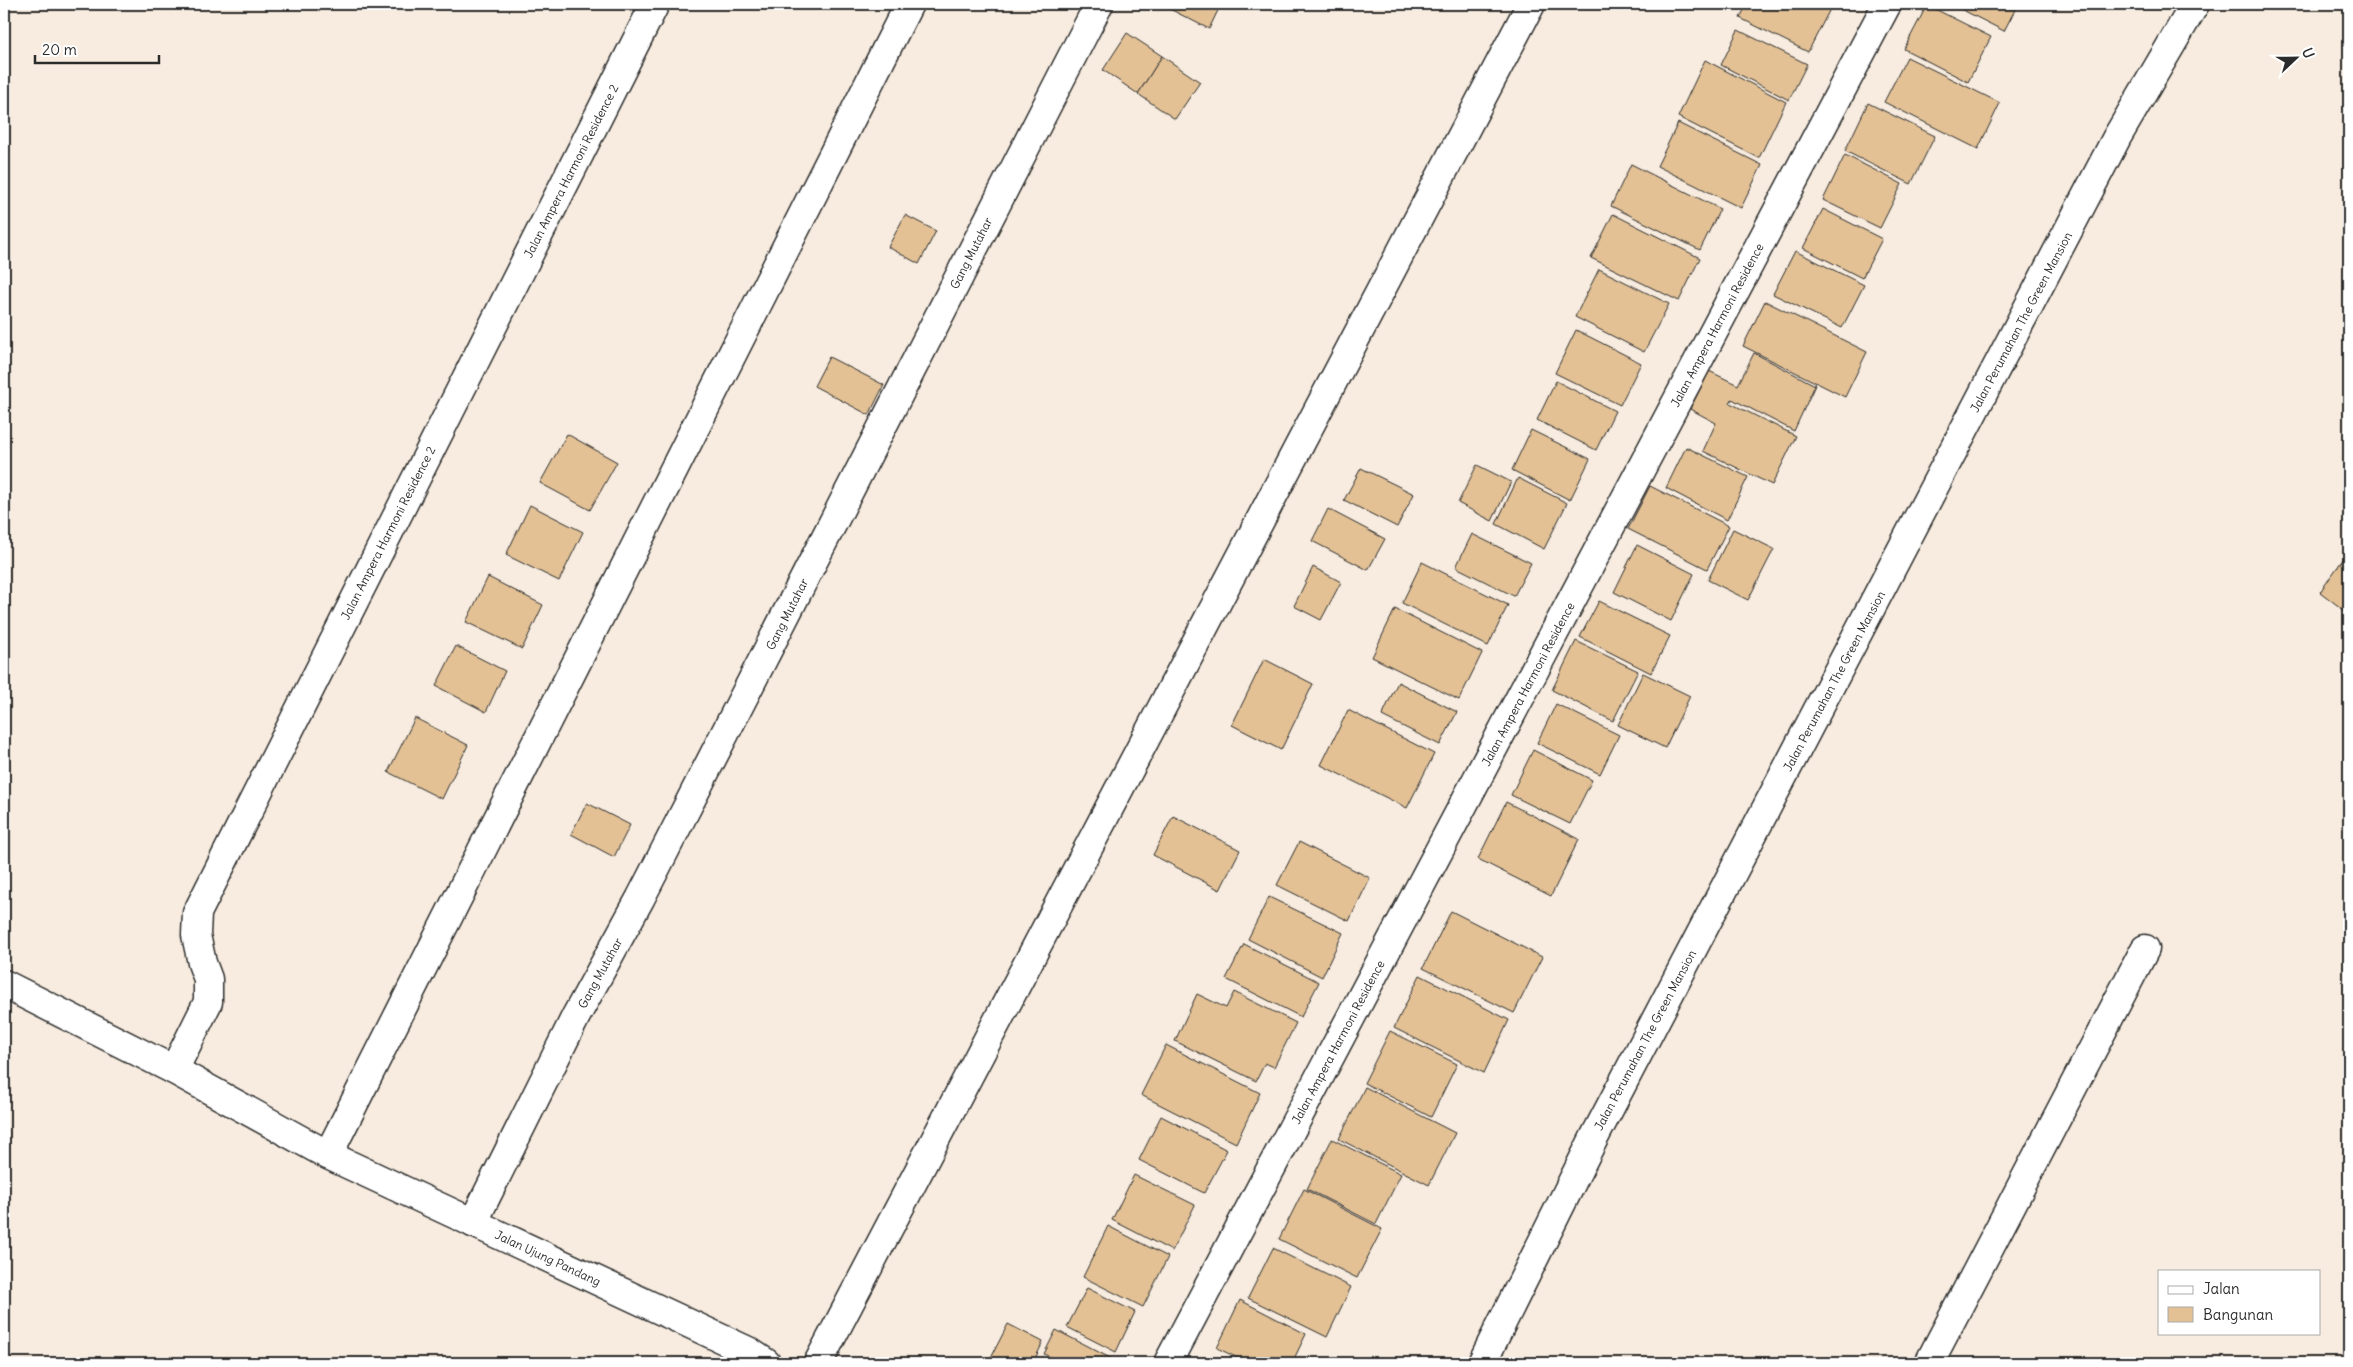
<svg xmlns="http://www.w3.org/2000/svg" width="2353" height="1367" viewBox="0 0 2353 1367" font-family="Delius,sans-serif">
  <rect width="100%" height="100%" fill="#f7ecdf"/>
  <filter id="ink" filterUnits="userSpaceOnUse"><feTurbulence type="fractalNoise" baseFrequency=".02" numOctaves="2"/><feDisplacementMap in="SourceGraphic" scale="10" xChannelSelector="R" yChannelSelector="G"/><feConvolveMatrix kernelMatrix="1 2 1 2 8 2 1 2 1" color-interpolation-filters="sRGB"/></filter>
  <g filter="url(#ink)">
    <g fill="#e3c195" stroke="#2b2b2b">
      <path d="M1160 4H1221L1209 29Z"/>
      <path d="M1747 4H1825L1831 7 1808 52 1740 18Z"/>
      <path d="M1951 4H2018L2004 31Z"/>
      <path d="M1927 5 1991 37 1968 82 1904 49Z"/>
      <path d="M1738 30 1807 64 1789 100 1721 65Z"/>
      <path d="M1127 33 1162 56 1138 94 1103 70Z"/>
      <path d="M1162 56 1200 82 1175 119 1138 94Z"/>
      <path d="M1907 57 2000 103 1978 149 1884 102Z"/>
      <path d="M1705 60 1786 102 1759 158 1678 117Z"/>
      <path d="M1868 103 1935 136 1911 184 1845 151Z"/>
      <path d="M1678 123 1762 165 1741 208 1657 166Z"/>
      <path d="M1845 155 1902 184 1880 228 1823 200Z"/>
      <path d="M1631 164 1720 209 1700 250 1611 206Z"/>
      <path d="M1823 209 1882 239 1862 278 1803 248Z"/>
      <path d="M1613 214 1700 258 1679 301 1591 258Z"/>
      <path d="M905 215 936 231 919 264 888 247Z"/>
      <path d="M1795 251 1864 285 1842 328 1773 294Z"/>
      <path d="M1599 269 1669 304 1644 352 1575 317Z"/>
      <path d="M1765 301 1867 352 1845 397 1743 346Z"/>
      <path d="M1576 330 1641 363 1620 405 1555 373Z"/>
      <path d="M1754 353 1815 385 1794 431 1732 399 1730 403 1796 436 1772 485 1703 451 1716 423 1690 409 1709 371 1738 385Z"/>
      <path d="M829 357 884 385 869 415 814 386Z"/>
      <path d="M1556 381 1615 411 1596 450 1537 420Z"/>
      <path d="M1531 430 1590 459 1570 500 1512 470Z"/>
      <path d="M567 434 617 462 590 510 540 483Z"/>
      <path d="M1686 447 1748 477 1727 520 1666 488Z"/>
      <path d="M1477 465 1511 482 1492 521 1458 503Z"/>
      <path d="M1361 468 1414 494 1397 527 1344 500Z"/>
      <path d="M1518 478 1567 503 1544 549 1496 524Z"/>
      <path d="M1650 486 1729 526 1707 569 1628 529Z"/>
      <path d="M530 505 583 532 559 581 506 555Z"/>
      <path d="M1328 509 1385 539 1368 570 1312 541Z"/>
      <path d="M1733 529 1774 549 1748 600 1708 580Z"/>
      <path d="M1472 534 1531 563 1514 596 1456 567Z"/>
      <path d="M1637 545 1694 574 1671 621 1614 592Z"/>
      <path d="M2346 555 2349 557V614L2320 592Z"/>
      <path d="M1422 562 1508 605 1488 646 1402 603Z"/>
      <path d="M1313 567 1341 582 1321 620 1294 606Z"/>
      <path d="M488 577 543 605 522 649 466 622Z"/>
      <path d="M1599 601 1670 636 1651 673 1580 637Z"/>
      <path d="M1395 609 1482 653 1459 700 1372 657Z"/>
      <path d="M1576 641 1638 671 1613 721 1552 690Z"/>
      <path d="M456 646 505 671 486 712 436 686Z"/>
      <path d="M1264 659 1313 684 1281 750 1232 725Z"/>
      <path d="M1643 673 1690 696 1665 748 1618 725Z"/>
      <path d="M1398 682 1457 712 1440 745 1382 716Z"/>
      <path d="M1556 704 1619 735 1600 774 1537 743Z"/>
      <path d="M1348 710 1434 754 1407 808 1321 765Z"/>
      <path d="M415 718 468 745 442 799 388 772Z"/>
      <path d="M1533 750 1592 780 1570 824 1511 795Z"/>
      <path d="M1506 802 1579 839 1551 896 1478 859Z"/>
      <path d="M587 803 630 825 614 857 571 834Z"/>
      <path d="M1173 816 1240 850 1220 890 1153 855Z"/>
      <path d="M1299 842 1370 878 1349 921 1277 885Z"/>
      <path d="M1269 897 1343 933 1322 977 1248 939Z"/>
      <path d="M1451 911 1542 957 1514 1013 1423 968Z"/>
      <path d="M1244 944 1319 982 1301 1017 1226 979Z"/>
      <path d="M1420 975 1509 1020 1484 1073 1394 1028Z"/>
      <path d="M1234 992 1296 1023 1274 1067 1265 1063 1256 1081 1175 1041 1197 994 1226 1008Z"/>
      <path d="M1390 1031 1457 1064 1431 1117 1364 1083Z"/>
      <path d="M1166 1045 1260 1093 1236 1143 1141 1095Z"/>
      <path d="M1365 1087 1455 1133 1429 1185 1339 1139Z"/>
      <path d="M1161 1116 1227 1150 1204 1193 1139 1160Z"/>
      <path d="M1332 1139 1401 1174 1376 1224 1307 1189Z"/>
      <path d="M1134 1175 1195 1205 1172 1251 1112 1220Z"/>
      <path d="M1304 1189 1382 1229 1357 1278 1279 1239Z"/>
      <path d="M1108 1226 1168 1257 1143 1307 1083 1277Z"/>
      <path d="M1273 1248 1351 1287 1327 1337 1248 1298Z"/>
      <path d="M1087 1288 1135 1312 1116 1352 1067 1327Z"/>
      <path d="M1240 1300 1306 1334 1292 1363H1248L1217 1348Z"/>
      <path d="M1008 1324 1043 1342 1033 1363H988Z"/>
      <path d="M1056 1330 1112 1359 1110 1363H1062L1044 1354Z"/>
      <path d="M1210 1357 1222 1363H1207Z"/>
    </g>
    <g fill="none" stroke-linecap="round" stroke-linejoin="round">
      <g stroke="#2b2b2b" stroke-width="31">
        <g id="street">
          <path d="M4 984 174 1070 328 1155 748 1351 766 1363"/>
          <path d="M174 1070 208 1002V979L202 963 196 935 197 913 655 4"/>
          <path d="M328 1155 909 4"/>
          <path d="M473 1223 576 1016 640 899 1099 4"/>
          <path d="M818 1363 1531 4"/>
          <path d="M1168 1363 1887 4"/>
          <path d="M1482 1363 1594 1138 2117 137 2195 4"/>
          <path d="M1929 1363 2145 949"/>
        </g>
      </g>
      <use href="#street" stroke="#fff" stroke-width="28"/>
    </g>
  </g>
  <g text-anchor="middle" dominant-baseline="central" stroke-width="4" stroke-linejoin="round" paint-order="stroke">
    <g font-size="12" fill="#2b2b2b" stroke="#fff">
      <text transform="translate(571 171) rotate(-63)">Jalan Ampera Harmoni Residence 2</text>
      <text transform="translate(971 253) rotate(-63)">Gang Mutahar</text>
      <text transform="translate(2021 322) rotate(-62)">Jalan Perumahan The Green Mansion</text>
      <text transform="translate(1717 325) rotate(-62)">Jalan Ampera Harmoni Residence</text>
      <text transform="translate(388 533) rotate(-63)">Jalan Ampera Harmoni Residence 2</text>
      <text transform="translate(787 614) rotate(-63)">Gang Mutahar</text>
      <text transform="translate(1834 681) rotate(-62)">Jalan Perumahan The Green Mansion</text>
      <text transform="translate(1528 684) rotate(-62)">Jalan Ampera Harmoni Residence</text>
      <text transform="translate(600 973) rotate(-61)">Gang Mutahar</text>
      <text transform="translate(1645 1040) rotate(-62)">Jalan Perumahan The Green Mansion</text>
      <text transform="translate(1338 1042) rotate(-62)">Jalan Ampera Harmoni Residence</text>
      <text transform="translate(548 1258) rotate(25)">Jalan Ujung Pandang</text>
    </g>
  </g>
  <rect width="2353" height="1367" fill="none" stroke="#fff" stroke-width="20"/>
  <rect x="10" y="10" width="2333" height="1347" fill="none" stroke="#2b2b2b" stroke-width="2" filter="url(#ink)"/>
  <rect x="2158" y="1270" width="162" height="65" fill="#ffffff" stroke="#aaaaaa"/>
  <rect x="2168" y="1286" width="25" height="8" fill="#ffffff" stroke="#aaaaaa"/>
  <text x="2203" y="1294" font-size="15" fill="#2b2b2b">Jalan</text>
  <rect x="2168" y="1307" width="25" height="15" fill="#e3c195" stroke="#aaaaaa"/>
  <text x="2203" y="1320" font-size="15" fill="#2b2b2b">Bangunan</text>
  <g transform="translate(2296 58) rotate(68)" stroke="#ffffff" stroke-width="4" paint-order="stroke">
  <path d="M0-4L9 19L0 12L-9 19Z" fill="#2b2b2b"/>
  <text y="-8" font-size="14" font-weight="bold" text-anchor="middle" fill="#2b2b2b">U</text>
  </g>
  <path d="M35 55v8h124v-8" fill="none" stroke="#2b2b2b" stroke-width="2.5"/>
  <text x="42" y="55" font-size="15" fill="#2b2b2b" stroke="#ffffff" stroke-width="4" paint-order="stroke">20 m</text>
</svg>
